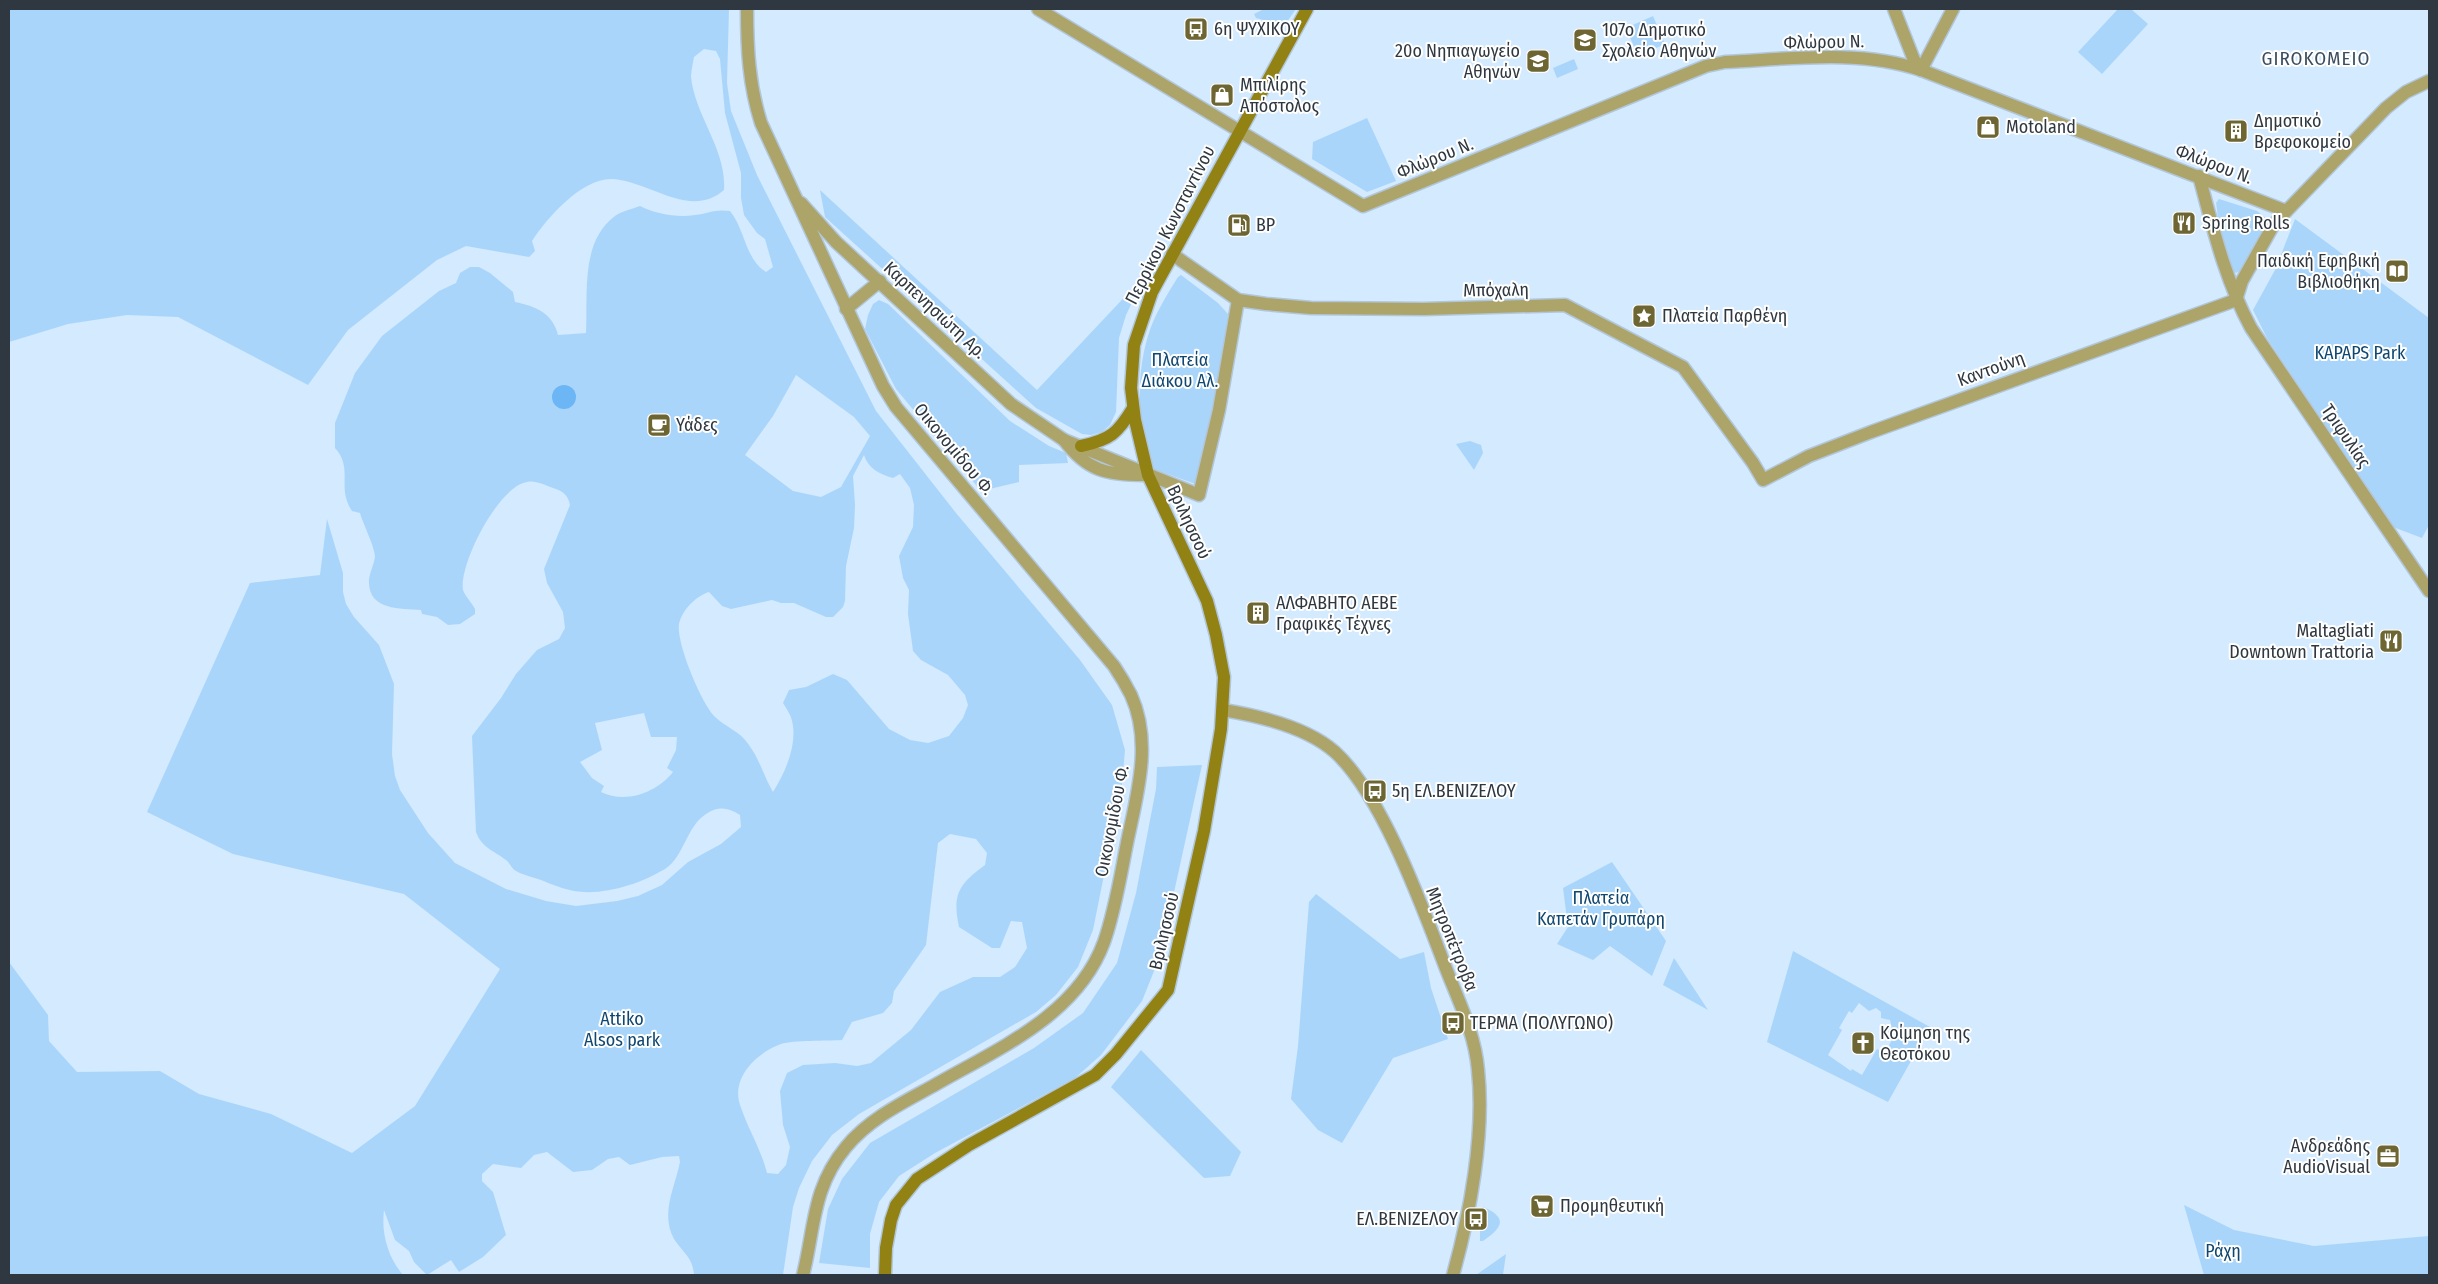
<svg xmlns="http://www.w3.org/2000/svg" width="2438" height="1284" viewBox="0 0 2438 1284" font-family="'Fira Sans Condensed',sans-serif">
  <rect width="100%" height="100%" fill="#d3eaff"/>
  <g fill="#aad5fb" fill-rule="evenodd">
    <path d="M9 9H729L727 83 731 111 757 175 876 411 956 513 1080 660 1112 705 1125 750 1122 785 1093 930 1078 967 1056 995 1036 1012 859 1114 832 1135 812 1161 799 1188 793 1207 783 1275H694C693 1257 683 1253 674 1239 660 1214 675 1187 680 1162L679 1156 662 1157 630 1165 619 1157 608 1159 592 1170 573 1172 547 1152 534 1155 521 1168 493 1164 482 1174V1181L493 1192 506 1235 483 1257 459 1272 451 1260 427 1275 414 1262 409 1251 395 1240 384 1210C381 1234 388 1257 403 1275H9V962L48 1015 49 1041 77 1072 160 1071 199 1094 271 1114 352 1153 415 1106 500 969 404 894 233 854 147 812 250 583 320 575 327 519 343 573V592L346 604 354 617 379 645 394 684 392 754 395 776 400 790 428 833 455 863 506 889 546 901 576 906 617 901 638 896 662 885 688 862 721 844 741 827 740 815C728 807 718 806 706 814 686 827 684 857 665 869 640 884 603 896 574 891 563 889 551 884 541 880 533 877 523 875 516 871 512 869 510 863 506 860 493 850 482 848 476 832L472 736 501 698 516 674 537 650 559 639 565 628 563 612 547 583 544 569 570 505C568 495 563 491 553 488 545 485 535 480 527 482 499 486 459 563 463 590 465 596 472 603 475 609V614L460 624 448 625 437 617 422 614 421 610C400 608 367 611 369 579 370 572 374 564 375 557 375 547 363 524 360 513L352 511C336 487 354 469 335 448V423L355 373 382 336 439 291 456 283 460 273 470 267H479L490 273 513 292 515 302C535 306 553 313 558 335L586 333C588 294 580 242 615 216 622 211 632 209 640 206 656 214 678 218 695 215 710 213 714 209 730 211 745 229 745 259 766 272L773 267 765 239 757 233 744 215 741 198V173L725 113 720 59 716 51 704 49 694 57C693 63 691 71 691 77 695 116 727 150 724 190 690 220 648 180 611 179 581 179 547 218 532 241L535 251 529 257 466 246 437 260 348 330 308 385 178 317 127 315 68 324 9 342ZM796 375 854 417 870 436 841 487 821 497 793 491 745 455 773 416ZM864 455C868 468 879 474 893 478L900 474 910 488 914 505 913 527 899 556 903 578 909 590 908 614 913 651 921 660 948 675 965 695 968 705 963 718 949 736 928 743 910 740 889 729 847 680 833 674 806 687 789 690 783 703C786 708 791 715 792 721 798 744 785 773 773 792 764 777 760 760 749 745 740 731 725 727 714 716 701 702 676 643 679 624 682 610 696 596 709 592L722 606 731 609 772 600 781 603H794L826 617H833L843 607 845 601 846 566 854 528 855 505 853 476ZM644 713 651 737H677L676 750 667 768 673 772C656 793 626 804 601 792L604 786 592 778 580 762 602 750 595 723ZM950 834 976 839 987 853 985 865C959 884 952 894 959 927L992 948H1000L1011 921 1022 922 1027 948 1015 967 1000 977H973L940 992 911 1030 871 1063 857 1066 835 1063 803 1065 787 1073 780 1091 783 1125 790 1147 786 1165 778 1174 767 1173C761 1149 748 1129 740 1105 731 1078 756 1053 781 1044 794 1040 826 1041 842 1040L852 1022 883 1013 892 1003 894 991 926 945 938 843Z"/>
    <path d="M1264 9H1296L1284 26 1256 18 1254 14Z"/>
    <path d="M2118 9H2131L2148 24 2102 74 2078 52Z"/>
    <path d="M1653 16 1665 44 1638 56 1626 28Z"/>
    <path d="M1574 59 1578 69 1557 78 1553 68Z"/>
    <path d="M1367 118 1396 181 1367 192 1312 159 1313 142Z"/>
    <path d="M820 190 1037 390 1133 288 1138 290 1126 315 1119 338 1116 412 1110 425 1102 432 1091 435 1082 434 1036 408 825 217Z"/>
    <path d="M2219 199 2257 211 2267 219 2265 226 2240 271 2236 273C2221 264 2219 220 2216 203Z"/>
    <path d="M2295 219 2429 318V525L2422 538 2393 527 2267 338 2253 310 2275 270Z"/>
    <path d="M1181 275 1218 303 1228 314 1215 408 1198 485 1154 469C1138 427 1135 379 1148 336 1154 315 1167 295 1178 277Z"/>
    <path d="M879 300 888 304 1010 421 1049 446 1066 453 1068 463 1019 465V482L981 491 896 389 865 329 868 315 873 304Z"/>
    <path d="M1470 441 1481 445 1483 453 1474 470 1456 444Z"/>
    <path d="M1202 765 1160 956 1142 1001 1101 1055 1075 1078 935 1153 899 1176 879 1202 870 1234V1268L819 1263 828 1209 842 1179 870 1143 1034 1048 1083 1013 1117 963 1136 893 1156 789 1157 767Z"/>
    <path d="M1612 862 1666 941 1652 976 1610 946 1593 960 1557 944 1568 927 1563 888Z"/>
    <path d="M1316 894 1400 959 1424 952 1431 988 1448 1039 1393 1058 1342 1143 1318 1130 1291 1099 1298 1046 1309 902Z"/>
    <path d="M1793 951 1930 1027 1888 1102 1767 1042ZM1859 1003 1869 1011 1876 1008 1881 1012V1018L1890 1020 1891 1024 1887 1032 1894 1036 1885 1053 1877 1049 1862 1075 1852 1069 1851 1071 1828 1055 1842 1030 1839 1028 1849 1011 1852 1013Z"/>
    <path d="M1674 958 1708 1010 1663 985Z"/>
    <path d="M1141 1050 1241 1152 1230 1176 1204 1178 1111 1087Z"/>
    <path d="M2184 1205 2234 1230 2314 1246 2429 1236V1275H2204Z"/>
    <path d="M1483 1207C1509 1218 1502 1228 1483 1241H1480V1231L1474 1230 1478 1212Z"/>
    <path d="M1506 1254 1503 1275H1476Z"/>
  </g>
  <circle fill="#6cb6f5" cx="564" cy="397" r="12"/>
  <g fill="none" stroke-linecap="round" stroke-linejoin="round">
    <g stroke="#b2c6d9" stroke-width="15">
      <g id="tertiary">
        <path d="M747 9C747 49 749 85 761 123L883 386 896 407 1114 666C1120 675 1126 685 1131 695 1152 741 1138 791 1128 838 1121 872 1116 908 1104 942 1077 1016 997 1049 933 1086 902 1103 869 1119 846 1147 812 1188 815 1227 803 1275"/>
        <path d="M1038 9 1363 206 1706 66 1725 62C1790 59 1859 49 1921 70L2286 211"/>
        <path d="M1894 9 1914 60 1921 70"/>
        <path d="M1921 70 1953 9"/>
        <path d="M2199 176C2213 228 2225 280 2251 328L2429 591"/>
        <path d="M801 203 836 242 1011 404 1064 440 1199 495 1219 410 1238 300"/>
        <path d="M1172 254 1238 300 1266 304 1311 308 1424 309 1565 305 1683 367 1753 463 1763 480 1809 456 1871 432 2236 300"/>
        <path d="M2236 300 2242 281 2274 224 2386 108 2406 92 2429 81"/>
        <path d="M846 309 880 281"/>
        <path d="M1064 440C1087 471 1107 475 1144 475"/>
        <path d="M1223 710C1260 716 1307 727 1335 752 1382 795 1422 906 1445 966 1458 1000 1475 1033 1478 1070 1485 1134 1470 1214 1453 1275"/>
      </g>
    </g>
    <g stroke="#b2c6d9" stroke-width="15">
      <g id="secondary">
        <path d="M1081 446C1110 440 1118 433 1133 408"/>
        <path d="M885 1275 886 1248 891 1220 896 1205 917 1179 969 1145 1095 1075 1116 1054 1168 990 1204 831 1221 729 1224 677 1216 635 1207 601 1148 475 1135 420 1131 388 1134 345 1152 292 1307 9"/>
      </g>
    </g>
    <use href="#tertiary" stroke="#aca468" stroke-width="12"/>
    <use href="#secondary" stroke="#918213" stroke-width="12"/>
  </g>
  <defs>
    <g id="bus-square" transform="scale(1.25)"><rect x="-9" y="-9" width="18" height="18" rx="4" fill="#6d6532" stroke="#fff"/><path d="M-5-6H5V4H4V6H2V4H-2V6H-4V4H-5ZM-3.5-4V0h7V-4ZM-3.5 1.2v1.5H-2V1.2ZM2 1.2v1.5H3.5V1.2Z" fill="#fff"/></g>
    <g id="school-square" transform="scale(1.25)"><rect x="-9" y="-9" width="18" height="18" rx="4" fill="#6d6532" stroke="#fff"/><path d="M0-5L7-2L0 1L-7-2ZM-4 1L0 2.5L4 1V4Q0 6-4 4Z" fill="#fff"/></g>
    <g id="shop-square" transform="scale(1.25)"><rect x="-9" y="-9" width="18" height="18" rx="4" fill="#6d6532" stroke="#fff"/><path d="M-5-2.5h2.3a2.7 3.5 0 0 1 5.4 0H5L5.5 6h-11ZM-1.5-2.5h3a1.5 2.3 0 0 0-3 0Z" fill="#fff"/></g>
    <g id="building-square" transform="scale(1.25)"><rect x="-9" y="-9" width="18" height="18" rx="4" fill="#6d6532" stroke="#fff"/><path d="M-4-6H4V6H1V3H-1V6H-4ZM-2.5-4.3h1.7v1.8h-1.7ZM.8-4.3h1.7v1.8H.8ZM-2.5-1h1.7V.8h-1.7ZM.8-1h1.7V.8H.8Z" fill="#fff"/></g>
    <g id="restaurant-square" transform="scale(1.25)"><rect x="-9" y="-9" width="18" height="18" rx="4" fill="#6d6532" stroke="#fff"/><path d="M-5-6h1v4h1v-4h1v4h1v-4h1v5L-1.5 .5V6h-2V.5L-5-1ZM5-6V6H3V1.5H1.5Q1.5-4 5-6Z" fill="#fff"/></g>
    <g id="fuel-square" transform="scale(1.25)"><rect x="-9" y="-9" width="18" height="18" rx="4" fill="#6d6532" stroke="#fff"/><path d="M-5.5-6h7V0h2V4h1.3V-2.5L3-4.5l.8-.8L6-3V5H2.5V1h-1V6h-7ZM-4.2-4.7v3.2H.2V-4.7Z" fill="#fff"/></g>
    <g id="library-square" transform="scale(1.25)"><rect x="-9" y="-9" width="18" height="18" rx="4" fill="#6d6532" stroke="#fff"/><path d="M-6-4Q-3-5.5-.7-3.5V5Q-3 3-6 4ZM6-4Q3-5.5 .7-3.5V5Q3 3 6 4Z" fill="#fff"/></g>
    <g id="sight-square" transform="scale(1.25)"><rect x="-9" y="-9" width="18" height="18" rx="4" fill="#6d6532" stroke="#fff"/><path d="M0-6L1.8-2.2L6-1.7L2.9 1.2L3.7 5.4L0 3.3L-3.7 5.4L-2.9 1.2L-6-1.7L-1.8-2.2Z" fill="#fff"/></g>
    <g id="cafe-square" transform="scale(1.25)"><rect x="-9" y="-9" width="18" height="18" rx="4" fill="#6d6532" stroke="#fff"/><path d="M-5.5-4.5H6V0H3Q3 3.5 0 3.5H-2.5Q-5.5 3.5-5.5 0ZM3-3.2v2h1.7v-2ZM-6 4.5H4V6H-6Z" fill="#fff"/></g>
    <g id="church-square" transform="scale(1.25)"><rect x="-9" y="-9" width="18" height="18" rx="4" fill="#6d6532" stroke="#fff"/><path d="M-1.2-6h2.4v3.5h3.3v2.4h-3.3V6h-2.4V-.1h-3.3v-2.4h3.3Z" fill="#fff"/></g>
    <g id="office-square" transform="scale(1.25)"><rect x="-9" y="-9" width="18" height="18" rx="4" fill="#6d6532" stroke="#fff"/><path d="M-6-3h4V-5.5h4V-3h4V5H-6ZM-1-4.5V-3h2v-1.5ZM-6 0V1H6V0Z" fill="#fff"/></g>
    <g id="supermarket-square" transform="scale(1.25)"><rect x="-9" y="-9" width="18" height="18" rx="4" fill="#6d6532" stroke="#fff"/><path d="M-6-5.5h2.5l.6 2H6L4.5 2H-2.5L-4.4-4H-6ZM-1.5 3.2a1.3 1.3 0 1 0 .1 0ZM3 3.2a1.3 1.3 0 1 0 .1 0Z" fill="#fff"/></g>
  </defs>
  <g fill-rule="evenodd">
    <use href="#bus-square" x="1196" y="29"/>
    <use href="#school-square" x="1585" y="40"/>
    <use href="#school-square" x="1538" y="61"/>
    <use href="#shop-square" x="1222" y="95"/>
    <use href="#shop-square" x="1988" y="127"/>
    <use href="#building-square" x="2236" y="131"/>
    <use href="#restaurant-square" x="2184" y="223"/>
    <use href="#fuel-square" x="1239" y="225"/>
    <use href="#library-square" x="2397" y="271"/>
    <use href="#sight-square" x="1644" y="316"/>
    <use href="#cafe-square" x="659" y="425"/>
    <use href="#building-square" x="1258" y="613"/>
    <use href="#restaurant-square" x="2391" y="641"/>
    <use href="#bus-square" x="1375" y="791"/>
    <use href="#bus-square" x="1453" y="1023"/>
    <use href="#church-square" x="1863" y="1043"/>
    <use href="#office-square" x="2388" y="1156"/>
    <use href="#supermarket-square" x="1542" y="1206"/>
    <use href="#bus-square" x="1476" y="1219"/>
  </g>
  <g text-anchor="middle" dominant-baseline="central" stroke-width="4" stroke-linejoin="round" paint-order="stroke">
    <g font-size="18" fill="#2f3840" stroke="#fff" text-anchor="start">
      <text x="1214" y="29">6η ΨΥΧΙΚΟΥ</text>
      <text x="1602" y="30">107o Δημοτικό<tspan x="1602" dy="21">Σχολείο Αθηνών</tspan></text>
      <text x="1520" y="51" text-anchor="end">20ο Νηπιαγωγείο<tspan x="1520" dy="21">Αθηνών</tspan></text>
      <text x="1240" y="85">Μπιλίρης<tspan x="1240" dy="21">Απόστολος</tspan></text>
      <text x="2254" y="121">Δημοτικό<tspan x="2254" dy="21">Βρεφοκομείο</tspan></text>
      <text x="2006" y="127">Motoland</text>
      <text x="2202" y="223">Spring Rolls</text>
      <text x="1256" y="225">BP</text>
      <text x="2380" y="261" text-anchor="end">Παιδική Εφηβική<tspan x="2380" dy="21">Βιβλιοθήκη</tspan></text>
      <text x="1662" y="316">Πλατεία Παρθένη</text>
      <text x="676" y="425">Υάδες</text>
      <text x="1276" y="603">ΑΛΦΑΒΗΤΟ ΑΕΒΕ<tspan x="1276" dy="21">Γραφικές Τέχνες</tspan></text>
      <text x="2374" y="631" text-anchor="end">Maltagliati<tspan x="2374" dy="21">Downtown Trattoria</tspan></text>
      <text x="1392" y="791">5η ΕΛ.ΒΕΝΙΖΕΛΟΥ</text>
      <text x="1470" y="1023">ΤΕΡΜΑ (ΠΟΛΥΓΩΝΟ)</text>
      <text x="1880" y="1033">Κοίμηση της<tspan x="1880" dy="21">Θεοτόκου</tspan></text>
      <text x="2370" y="1146" text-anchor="end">Ανδρεάδης<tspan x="2370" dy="21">AudioVisual</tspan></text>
      <text x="1560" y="1206">Προμηθευτική</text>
      <text x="1458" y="1219" text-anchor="end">ΕΛ.ΒΕΝΙΖΕΛΟΥ</text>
    </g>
    <g font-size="18" fill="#2f3840" stroke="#fff">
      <text transform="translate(1824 42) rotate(-1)">Φλώρου Ν.</text>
      <text transform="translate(1435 158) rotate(-22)">Φλώρου Ν.</text>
      <text transform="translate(2214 164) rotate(21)">Φλώρου Ν.</text>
      <text transform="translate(1170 225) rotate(-63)">Περρίκου Κωνσταντίνου</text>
      <text transform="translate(1496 290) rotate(-1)">Μπόχαλη</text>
      <text transform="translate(935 310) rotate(43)">Καρπενησιώτη Αρ.</text>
      <text transform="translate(1991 369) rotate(-20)">Καντούνη</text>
      <text transform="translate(2346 436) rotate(56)">Τριφυλίας</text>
      <text transform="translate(954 449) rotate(50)">Οικονομίδου Φ.</text>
      <text transform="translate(1189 522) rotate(65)">Βριλησσού</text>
      <text transform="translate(1112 821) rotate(-79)">Οικονομίδου Φ.</text>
      <text transform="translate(1164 931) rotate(-77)">Βριλησσού</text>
      <text transform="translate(1452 939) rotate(68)">Μητροπέτροβα</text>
    </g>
    <g font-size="18" fill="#104770" stroke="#fff">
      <text x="2360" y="353">KAPAPS Park</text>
      <text x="1180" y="360">Πλατεία<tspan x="1180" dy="21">Διάκου Αλ.</tspan></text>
      <text x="1601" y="898">Πλατεία<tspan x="1601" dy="21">Καπετάν Γρυπάρη</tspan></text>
      <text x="622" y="1019">Attiko<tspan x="622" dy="21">Alsos park</tspan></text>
      <text x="2223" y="1251">Ράχη</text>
    </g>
    <g font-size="19" letter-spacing="1" fill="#3b4e5f" stroke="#fff">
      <text x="2316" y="58">GIROKOMEIO</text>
    </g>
  </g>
  <rect width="2438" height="1284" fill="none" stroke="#2f3840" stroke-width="20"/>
</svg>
